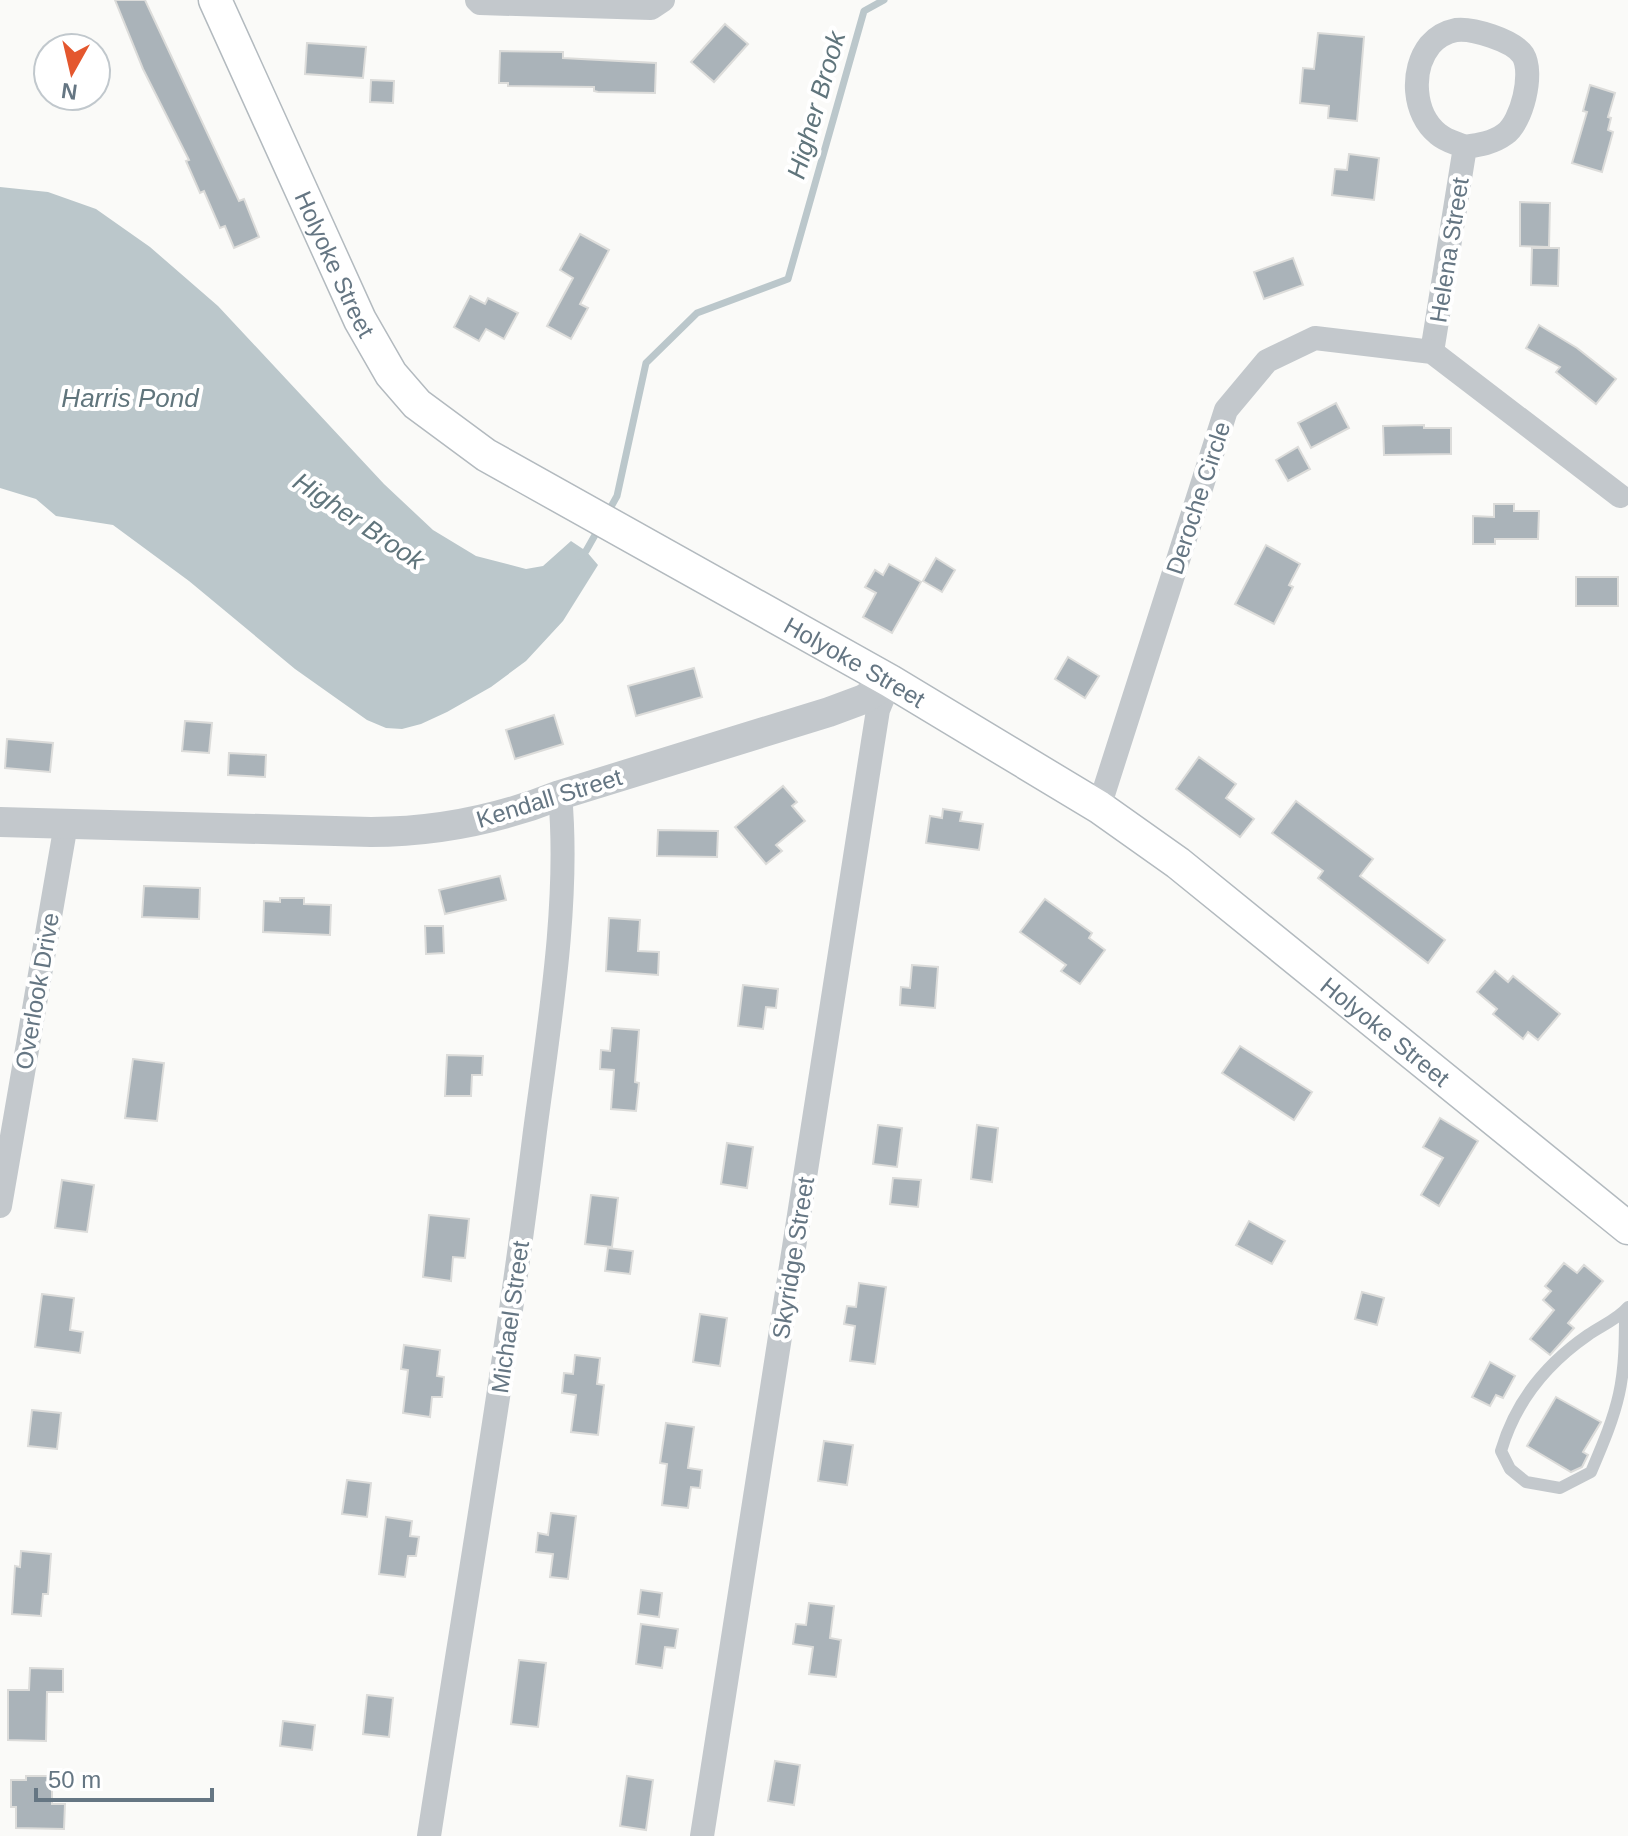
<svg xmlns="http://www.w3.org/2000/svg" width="1628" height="1836" viewBox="0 0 1628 1836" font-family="Helvetica,sans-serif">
  <rect width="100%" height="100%" fill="#fafaf8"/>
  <path fill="#bbc7cb" d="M0 187 48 192 96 209 150 247 218 306 384 484 433 530 476 556 526 569 543 566 571 541 586 551 598 565 563 621 526 661 491 687 447 712 421 724 402 729 386 728 367 720 295 669 189 581 113 525 56 516 36 499 0 488Z"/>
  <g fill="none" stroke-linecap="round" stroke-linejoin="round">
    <g stroke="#bbc7cb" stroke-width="7">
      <path d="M607 514 617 496 646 363 697 313 788 279 864 11 884 0"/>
      <path d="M578 556 586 551 599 528"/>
    </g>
  </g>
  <g fill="#aab3b9" stroke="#dcdcda" stroke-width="2">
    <path d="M115 0H145L239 201 244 199 259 237 234 248 225 226 220 228 204 191 200 193 186 161 189 160 143 69Z"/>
    <path d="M725 24 748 44 714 82 691 62Z"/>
    <path d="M1318 33 1364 37 1357 121 1328 118 1329 106 1300 103 1303 68 1314 69Z"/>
    <path d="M307 43 366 47 363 78 305 74Z"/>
    <path d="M500 51 563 52V58L656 63 655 93 598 92 594 91V87L508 86V83H499Z"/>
    <path d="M371 80 394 81 393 103 370 102Z"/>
    <path d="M1590 85 1615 93 1608 117 1611 118 1608 130 1613 132 1602 172 1572 163 1587 112 1583 111Z"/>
    <path d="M1349 154 1379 158 1374 200 1332 195 1335 169 1347 170Z"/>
    <path d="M1520 202 1550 203 1549 247 1520 246Z"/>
    <path d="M580 234 609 250 580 304 588 308 571 339 547 326 573 278 560 270Z"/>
    <path d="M1532 248H1559L1558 286 1531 285Z"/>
    <path d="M1293 258 1303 285 1264 299 1254 272Z"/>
    <path d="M470 296 485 304 488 298 518 313 504 339 486 329 479 341 454 327Z"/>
    <path d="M1539 325 1577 348 1616 379 1596 404 1556 372 1560 367 1526 348Z"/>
    <path d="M1336 403 1349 428 1311 448 1298 423Z"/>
    <path d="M1424 425V428H1451V454L1384 455 1383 426Z"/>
    <path d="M1298 447 1310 469 1288 481 1276 460Z"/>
    <path d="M1494 504H1514V511H1539L1538 539H1495V544H1473V516L1494 517Z"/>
    <path d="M1266 545 1300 564 1289 585 1293 587 1274 624 1235 604Z"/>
    <path d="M936 558 955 570 942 592 923 581Z"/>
    <path d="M889 564 921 582 892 633 863 617 876 593 865 587 875 570 883 575Z"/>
    <rect x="1576" y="577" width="42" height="29"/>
    <path d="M1068 657 1099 676 1085 698 1055 679Z"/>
    <path d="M694 668 702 697 636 716 628 686Z"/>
    <path d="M554 715 563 744 515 759 506 730Z"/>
    <path d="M185 721 212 723 209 753 182 751Z"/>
    <path d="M7 739 53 743 50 772 5 768Z"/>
    <path d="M229 753 266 755 265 777 228 775Z"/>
    <path d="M1199 757 1236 784 1226 798 1254 819 1240 837 1176 789Z"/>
    <path d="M783 786 797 802 792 806 805 821 776 845 782 851 766 864 735 827Z"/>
    <path d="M1296 801 1373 859 1360 876 1445 940 1428 963 1318 878 1323 871 1272 833Z"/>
    <path d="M943 809 962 812 960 821 983 824 979 850 926 843 930 816 942 818Z"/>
    <path d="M658 830 718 831 717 857 657 856Z"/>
    <path d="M500 876 506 900 445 914 439 890Z"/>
    <path d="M144 886 200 888 199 919 142 917Z"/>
    <path d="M280 898H304V904L331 905 330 935 263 932 264 901 280 902Z"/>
    <path d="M1045 899 1092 933 1089 938 1105 950 1080 984 1061 971 1066 965 1020 932Z"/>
    <path d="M609 918 640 920 638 951 659 952 658 975 606 971Z"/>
    <path d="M425 926H443L444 953 426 954Z"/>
    <path d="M912 965 938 967 935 1008 900 1005 901 987 910 988Z"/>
    <path d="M1495 971 1508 982 1513 976 1560 1014 1538 1040 1528 1032 1523 1039 1493 1014 1497 1009 1477 992Z"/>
    <path d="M743 985 778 989 776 1008 766 1007 763 1029 738 1026Z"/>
    <path d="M612 1028 639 1030 635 1082 639 1083 636 1111 611 1109 614 1070 600 1069 601 1050 610 1051Z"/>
    <path d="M1240 1046 1312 1092 1294 1120 1222 1073Z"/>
    <path d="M447 1055 483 1056 482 1075H472L471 1096H445Z"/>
    <path d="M133 1059 164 1063 157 1121 125 1118Z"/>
    <path d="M1440 1118 1478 1141 1439 1206 1421 1195 1443 1158 1423 1147Z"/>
    <path d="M878 1125 902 1128 897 1167 873 1164Z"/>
    <path d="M977 1125 998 1128 992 1182 971 1179Z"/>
    <path d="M727 1143 753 1147 747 1188 721 1184Z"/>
    <path d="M893 1178 921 1180 918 1207 890 1204Z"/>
    <path d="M62 1180 94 1185 87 1232 55 1228Z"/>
    <path d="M591 1195 618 1198 612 1247 585 1244Z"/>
    <path d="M429 1215 469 1219 465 1258 453 1257 451 1281 423 1277Z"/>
    <path d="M1249 1221 1285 1241 1272 1264 1236 1245Z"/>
    <path d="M608 1248 633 1251 630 1274 605 1271Z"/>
    <path d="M1564 1263 1577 1273 1584 1265 1603 1281 1568 1323 1574 1328 1550 1355 1530 1339 1554 1310 1543 1300 1551 1291 1545 1286Z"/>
    <path d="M859 1283 886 1287 875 1364 850 1361 855 1326 844 1324 847 1306 856 1307Z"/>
    <path d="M1362 1292 1384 1298 1377 1325 1355 1319Z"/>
    <path d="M42 1294 74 1298 70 1330 83 1332 80 1353 35 1347Z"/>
    <path d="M700 1314 727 1318 720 1366 693 1362Z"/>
    <path d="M404 1345 440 1350 437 1376 444 1377 442 1397H432L430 1417 403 1413 408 1370 401 1369Z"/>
    <path d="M575 1355 600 1358 597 1384 604 1385 598 1435 571 1432 576 1395 562 1393 564 1373 573 1374Z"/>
    <path d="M1490 1362 1515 1376 1503 1398 1496 1395 1490 1406 1472 1397Z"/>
    <path d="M1556 1397 1601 1422 1583 1452 1588 1455 1582 1467 1571 1472 1527 1446Z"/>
    <path d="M32 1410 61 1413 57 1449 28 1446Z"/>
    <path d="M666 1423 694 1427 688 1468 702 1470 700 1488 691 1487 688 1508 662 1505 667 1464 660 1463Z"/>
    <path d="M824 1441 853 1445 847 1485 818 1481Z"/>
    <path d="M347 1480 371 1483 367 1517 342 1514Z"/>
    <path d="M551 1513 576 1516 568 1579 550 1577 553 1554 536 1552 538 1533 548 1535Z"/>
    <path d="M386 1517 412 1521 410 1536 419 1537 416 1556H408L405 1577 379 1574Z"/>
    <path d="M21 1551 51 1554 48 1594H43L41 1616 12 1614 15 1566 20 1567Z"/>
    <path d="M641 1590 662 1593 659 1617 638 1614Z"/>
    <path d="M809 1603 834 1606 830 1638 841 1640 836 1677 809 1674 813 1647 793 1644 796 1624 806 1625Z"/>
    <path d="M641 1624 678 1629 675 1648 665 1647 662 1668 636 1664Z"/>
    <path d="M519 1660 546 1663 538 1727 511 1724Z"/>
    <path d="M30 1668 63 1669V1692H47L46 1741 8 1740V1690H29Z"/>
    <path d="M367 1695 393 1698 389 1737 363 1734Z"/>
    <path d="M283 1721 315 1725 312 1750 280 1746Z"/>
    <path d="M775 1761 800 1765 794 1805 768 1801Z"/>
    <path d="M26 1776H52V1804H65L64 1829 16 1828V1807H11V1780H26Z"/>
    <path d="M627 1776 653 1780 646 1830 620 1826Z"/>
  </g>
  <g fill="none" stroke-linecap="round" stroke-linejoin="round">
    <g stroke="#b3babf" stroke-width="35">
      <g id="secondary">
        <path id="s1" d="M215 0 360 320 391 374 417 404 486 455 890 681 1099 807 1178 863 1628 1228"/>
      </g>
    </g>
    <path stroke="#c3c8cc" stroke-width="12" d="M1625 1311C1625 1339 1625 1367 1619 1394 1613 1421 1602 1446 1591 1472L1560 1488 1526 1482 1510 1469 1501 1451C1515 1403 1546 1364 1588 1335 1601 1326 1618 1319 1628 1307"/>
    <g stroke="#c3c8cc" stroke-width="24">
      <path d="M477 0 480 3 651 8 663 0"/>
      <path d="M1432 352 1465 147C1479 145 1493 143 1505 134 1522 122 1534 73 1523 55 1513 40 1472 28 1456 30 1446 32 1436 38 1430 45 1410 70 1413 114 1438 134 1446 141 1456 143 1465 147"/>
      <path d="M1099 807 1226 410 1267 361 1315 338 1432 352 1620 496"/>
      <path d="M0 1206 66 824"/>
      <path d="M429 1836C465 1601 506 1367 535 1131 549 1025 570 901 560 795"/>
      <path d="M702 1836 872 748 878 710 890 681"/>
    </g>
    <path stroke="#c3c8cc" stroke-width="30" d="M0 822 371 832C436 832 500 819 560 795L829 712 864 699 890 681"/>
    <use href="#secondary" stroke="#fff" stroke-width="32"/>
  </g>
  <g text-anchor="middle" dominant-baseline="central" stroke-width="8" stroke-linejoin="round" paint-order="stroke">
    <g font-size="24" fill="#657683" stroke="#fff">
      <text transform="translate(1449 250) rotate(-81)">Helena Street</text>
      <text stroke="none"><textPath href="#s1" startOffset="290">Holyoke Street</textPath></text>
      <text transform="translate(1198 498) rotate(-72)">Deroche Circle</text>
      <text stroke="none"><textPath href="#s1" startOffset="962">Holyoke Street</textPath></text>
      <text transform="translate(549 798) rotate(-17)">Kendall Street</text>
      <text transform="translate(37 991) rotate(-80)">Overlook Drive</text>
      <text stroke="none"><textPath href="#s1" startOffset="1610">Holyoke Street</textPath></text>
      <text transform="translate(793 1258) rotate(-81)">Skyridge Street</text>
      <text transform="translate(510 1317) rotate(-82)">Michael Street</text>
    </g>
    <g font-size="26" font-style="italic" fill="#60757c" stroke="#fff">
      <text transform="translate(816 105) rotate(-74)">Higher Brook</text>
      <text x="130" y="398">Harris Pond</text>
      <text transform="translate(359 521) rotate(34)">Higher Brook</text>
    </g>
  </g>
  <g transform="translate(72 72) rotate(188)"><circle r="38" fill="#ffffff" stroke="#c1c8cd" stroke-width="2"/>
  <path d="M0-6L14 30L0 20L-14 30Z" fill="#e4572e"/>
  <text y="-12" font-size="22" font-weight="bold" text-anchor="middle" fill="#657683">N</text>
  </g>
  <path d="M36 1788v12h176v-12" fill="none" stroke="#657683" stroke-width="4"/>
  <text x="48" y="1788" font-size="24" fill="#657683" stroke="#ffffff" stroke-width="6" paint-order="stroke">50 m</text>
</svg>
